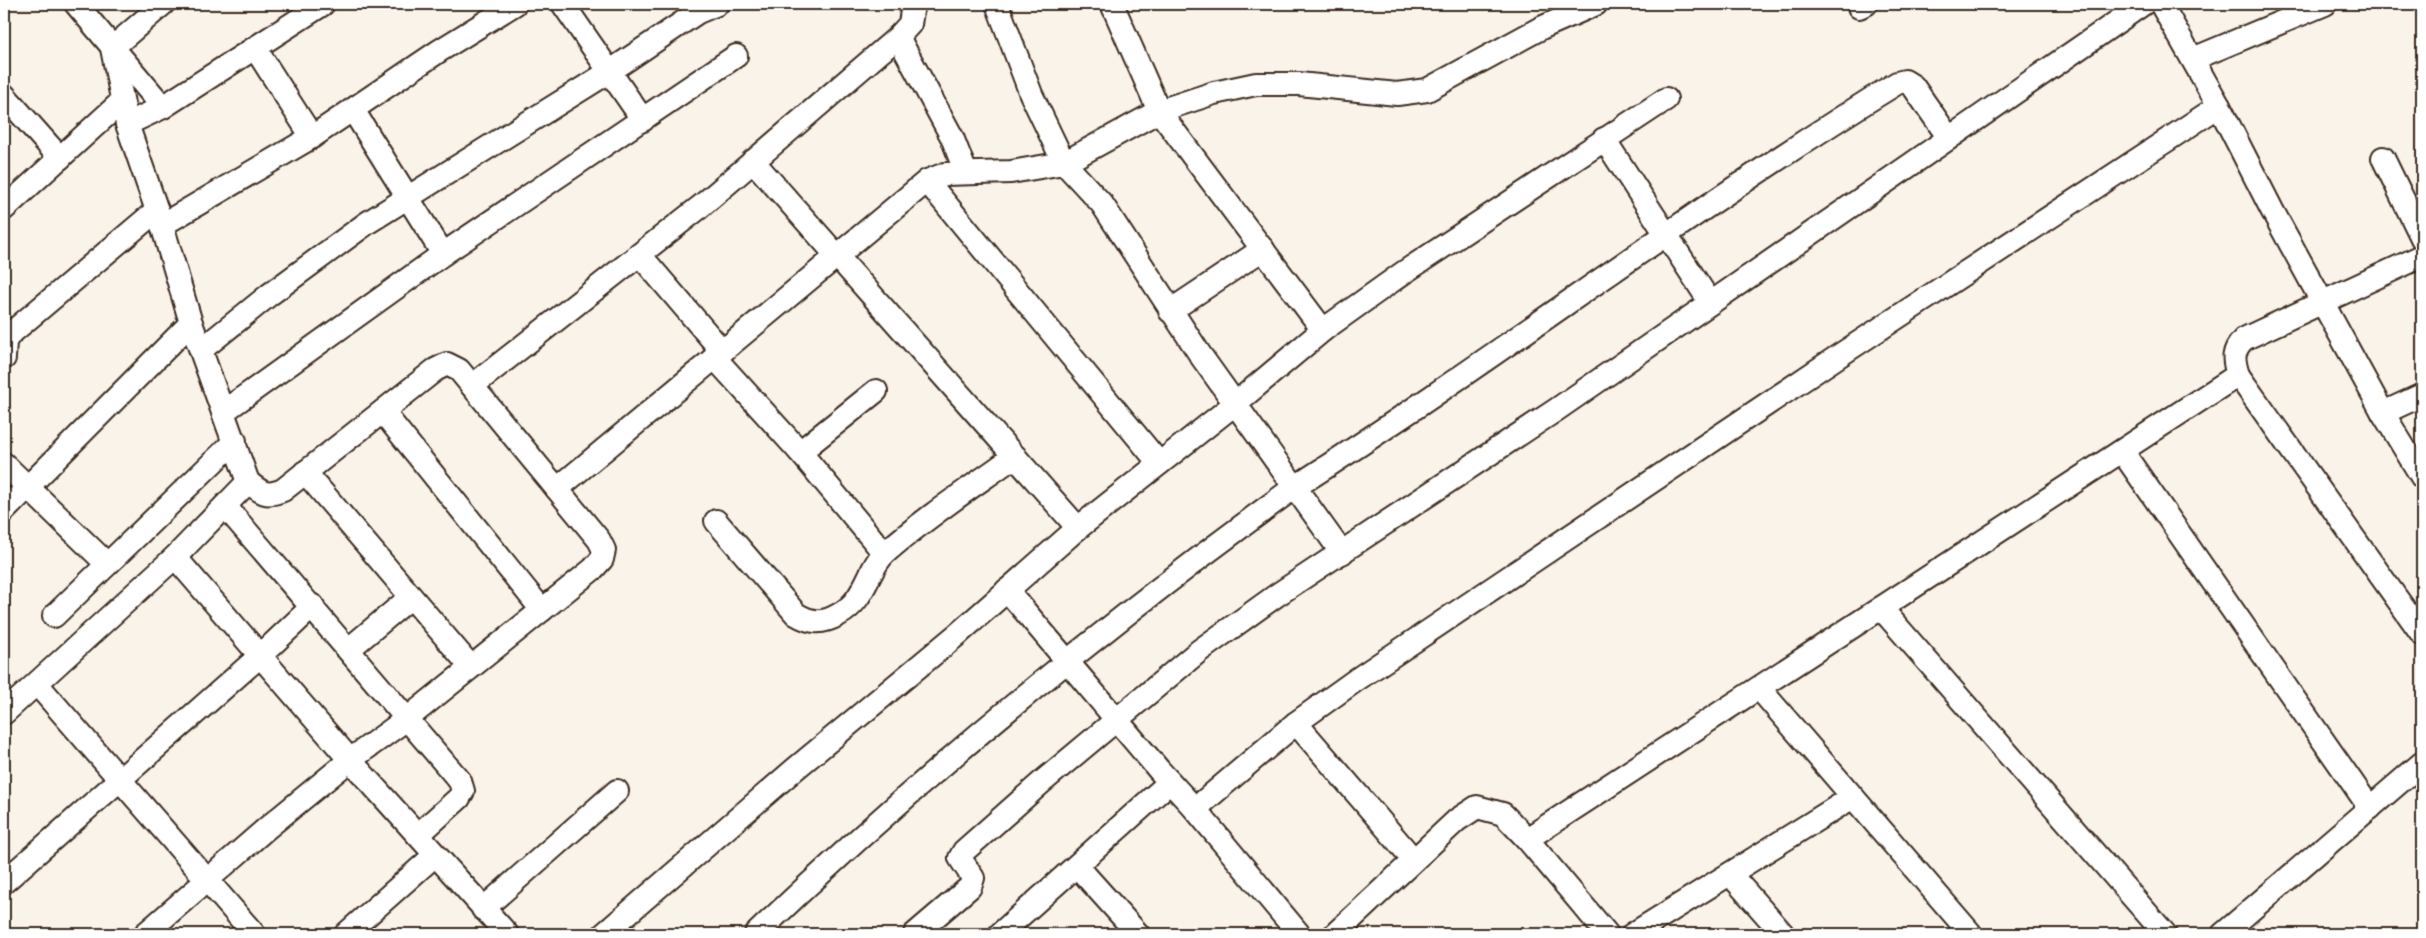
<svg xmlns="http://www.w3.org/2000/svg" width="2426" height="938" viewBox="0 0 2426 938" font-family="Mali,sans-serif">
  <rect width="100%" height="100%" fill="#faf3ea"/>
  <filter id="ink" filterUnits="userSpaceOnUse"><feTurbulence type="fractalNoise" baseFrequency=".02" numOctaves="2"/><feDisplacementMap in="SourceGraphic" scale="10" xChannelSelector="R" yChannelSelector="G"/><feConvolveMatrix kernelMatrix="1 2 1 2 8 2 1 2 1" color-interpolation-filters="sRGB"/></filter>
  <g filter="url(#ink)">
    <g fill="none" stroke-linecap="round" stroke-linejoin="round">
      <g stroke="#3b2a1e" stroke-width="26">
        <g id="minor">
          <path d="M76 4 163 107"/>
          <path d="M163 4 112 48 127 124 162 225 191 323 248 482"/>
          <path d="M563 4 643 120"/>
          <path d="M997 4 1031 94 1064 163 1102 204 1201 356 1342 553"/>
          <path d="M1112 4 1159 111 1323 330"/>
          <path d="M2161 4 2219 106 2272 210 2383 413 2422 477"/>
          <path d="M1859 7 1866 4"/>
          <path d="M898 37 952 137 966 173"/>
          <path d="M255 48 312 137"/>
          <path d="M2193 59 2325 4"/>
          <path d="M4 95 60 158"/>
          <path d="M353 110 443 254"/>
          <path d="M127 124 163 107 323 4"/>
          <path d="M1604 139 1710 302"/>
          <path d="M2383 158 2422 238"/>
          <path d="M753 161 1078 528"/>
          <path d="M927 181 1159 463"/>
          <path d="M4 209 122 101"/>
          <path d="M162 225 312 137 439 51 515 4"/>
          <path d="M640 255 722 351"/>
          <path d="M1170 311 1263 249"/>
          <path d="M201 350 269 295 367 223 609 72 698 12 717 4"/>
          <path d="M714 357 800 452 884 553"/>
          <path d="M4 358 5 341 10 334 157 210"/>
          <path d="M2238 375 2422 634"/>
          <path d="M472 386 700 207 898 37 910 24 913 4"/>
          <path d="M223 412 443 254 736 56"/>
          <path d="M383 412 542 610"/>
          <path d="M2383 413 2422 395"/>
          <path d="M2122 451 2370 808"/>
          <path d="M800 452 876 391"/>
          <path d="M4 464 107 564"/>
          <path d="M305 472 471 667"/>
          <path d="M557 489 927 181 945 174 1011 172 1064 163 1159 111 1214 93 1256 84H1299L1397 94 1427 90 1541 28 1596 4"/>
          <path d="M225 506 460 781 463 791 459 798 418 835"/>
          <path d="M4 511 191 323"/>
          <path d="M716 521 796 614C811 623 822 624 838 615 867 600 867 568 886 552 926 517 972 487 1015 456"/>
          <path d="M175 557 350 760 507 934"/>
          <path d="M1007 590 1159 770 1195 809 1299 934"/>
          <path d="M1881 608 2165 934"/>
          <path d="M54 616 235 441"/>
          <path d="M349 649 411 597"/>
          <path d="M37 684 254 934"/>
          <path d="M1759 688 1971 934"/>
          <path d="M4 713 175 557 248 482C262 493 266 497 283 490L435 370 447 364 459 370 599 540 604 550 602 559 593 569 408 718 350 760 267 828 145 934"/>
          <path d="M1296 723 1413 859"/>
          <path d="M1195 809 1296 723 1356 680 1837 357 2219 106"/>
          <path d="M1527 839 2238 375C2233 359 2232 351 2244 339L2422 256"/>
          <path d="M1077 866 1138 934"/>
          <path d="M1730 874 1783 934"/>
          <path d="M4 882 261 655 313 606"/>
          <path d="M483 909 617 791"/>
          <path d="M346 934 435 855"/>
          <path d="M604 934 795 769 959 633 1078 528 1236 403 1323 330 1403 273 1666 99"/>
          <path d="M756 934C925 773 1106 624 1295 487 1499 357 1691 209 1897 83L1905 81 1913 86 1949 138"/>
          <path d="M915 934 970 887 973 878 960 858 964 851 1042 782 1199 651 1277 595 1556 410 2143 4"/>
          <path d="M1000 934 1170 782"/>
          <path d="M1335 934 1457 820 1477 807 1503 814 1527 839 1607 934"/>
          <path d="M1633 934 1853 797"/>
          <path d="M2223 934 2422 763"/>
        </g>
      </g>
      <use href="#minor" stroke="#fff" stroke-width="22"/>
    </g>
  </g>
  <rect width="2426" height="938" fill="none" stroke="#fff" stroke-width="20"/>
  <rect x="10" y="10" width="2406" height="918" fill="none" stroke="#3b2a1e" stroke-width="2" filter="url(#ink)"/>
</svg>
